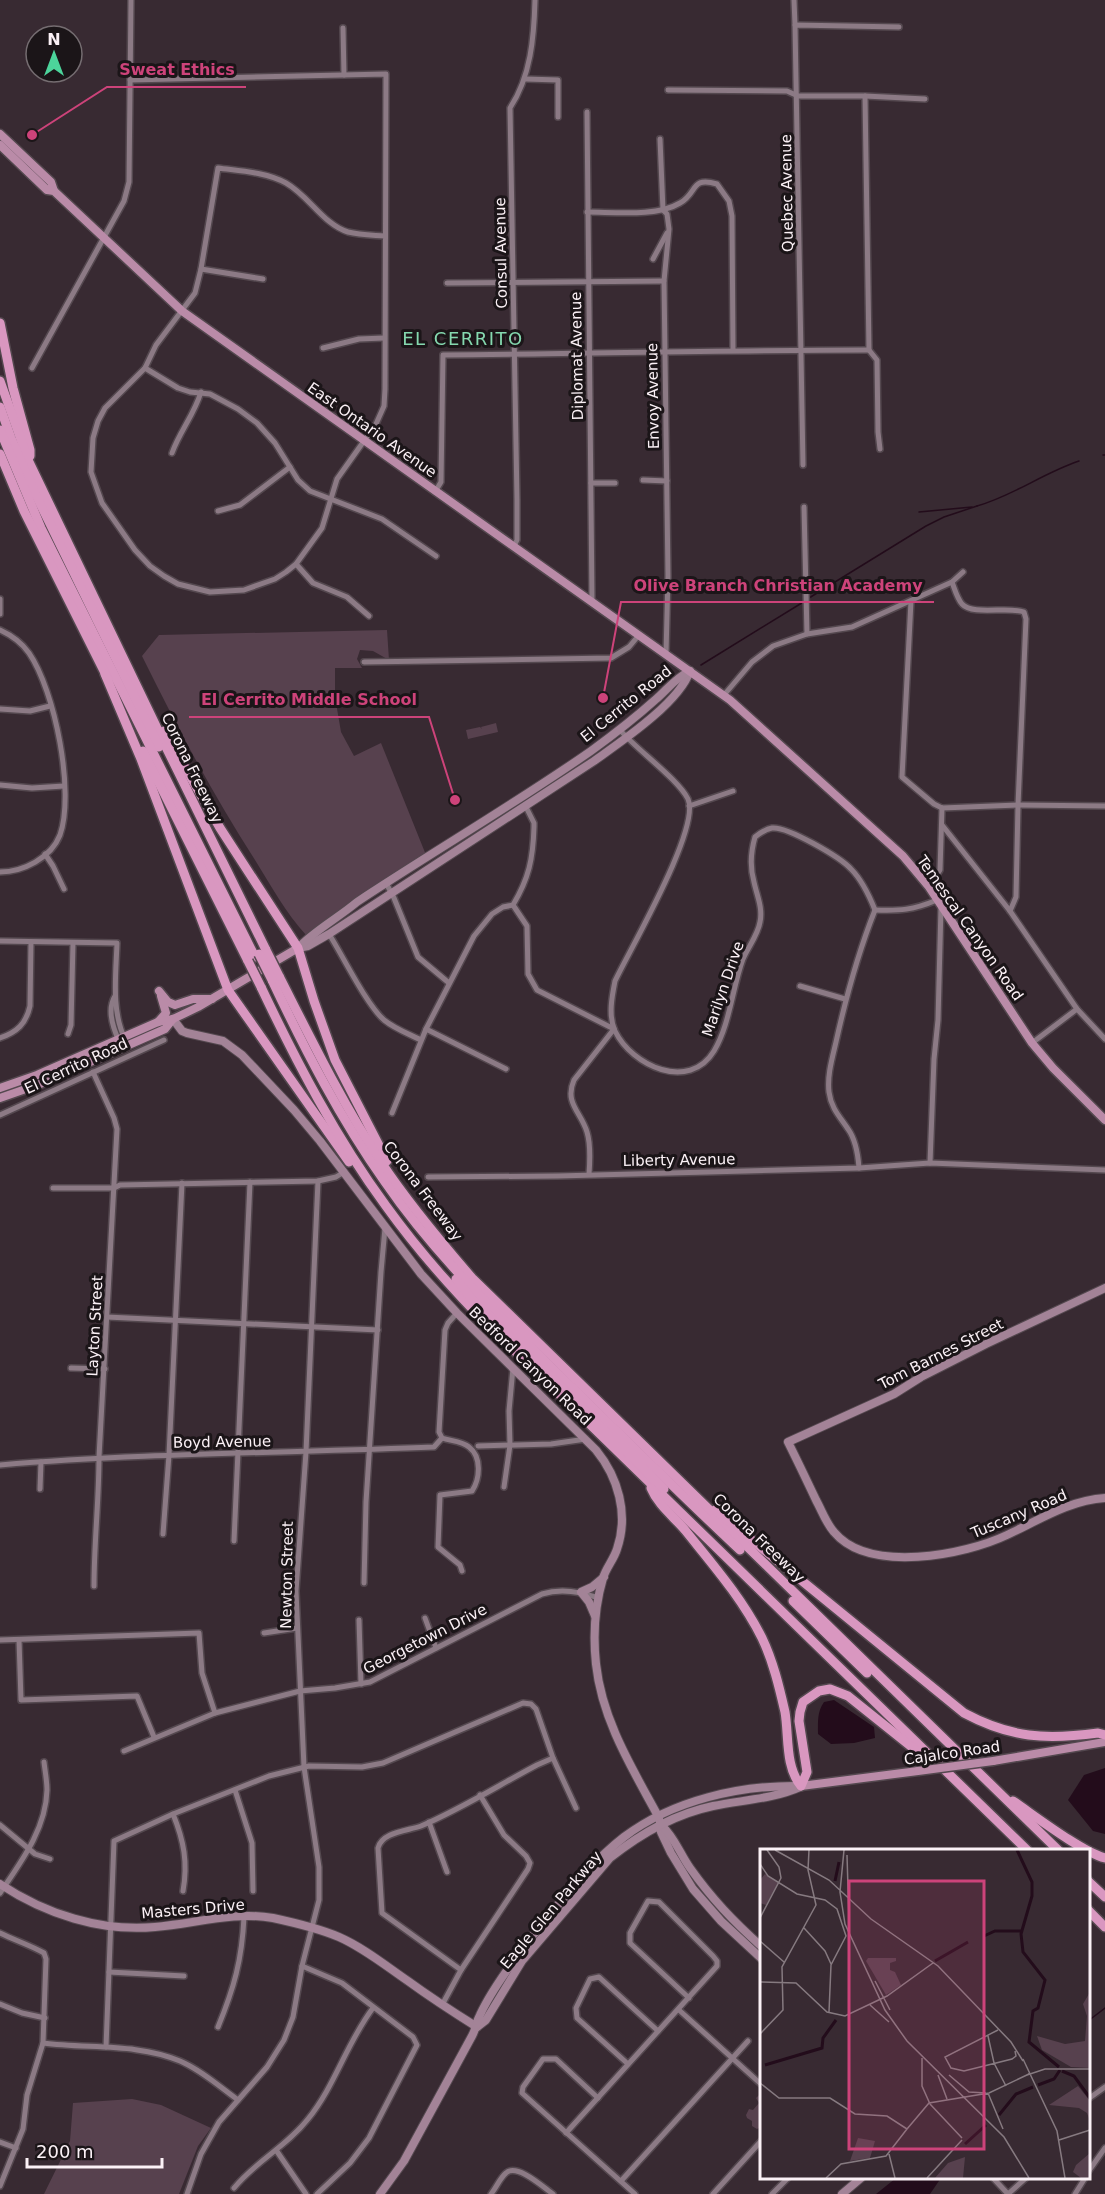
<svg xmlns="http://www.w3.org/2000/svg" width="1105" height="2194" viewBox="0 0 1105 2194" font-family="'DejaVu Sans',sans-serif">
  <rect width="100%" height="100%" fill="#382a32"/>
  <g fill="#57414e">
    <path d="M387 630 389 660 373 651 360 650 357 659 362 668H335V697L341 732 354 756 381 743 426 855 360 903 306 935C286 913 271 886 255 860 212 793 177 727 142 656L159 635Z"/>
    <path d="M496 723 498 732 468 739 466 730 480 727 482 729 481 727Z"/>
    <path d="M761 2093V2127L757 2129 752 2126V2121L747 2118 746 2115 749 2109 753 2110 759 2103 756 2098Z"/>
    <path d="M132 2099 161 2105 211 2128 198 2146 179 2194H44L70 2141 73 2103Z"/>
  </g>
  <g fill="#230c1b">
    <path d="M834 1700 874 1727 875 1738 854 1743 831 1744 818 1734C818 1722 817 1712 824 1702Z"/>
    <path d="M1105 1768V1834L1093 1831 1068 1800 1084 1775Z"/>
    <path d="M896 2178H941L930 2194H876Z"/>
  </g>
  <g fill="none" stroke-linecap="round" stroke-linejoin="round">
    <g stroke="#230c1b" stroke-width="1.5">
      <path d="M1103 455H1105"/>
      <path d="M977 506C1013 496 1043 473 1079 461"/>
      <path d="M919 512 972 507"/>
      <path d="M809 598 926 526 944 517 977 506"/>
      <path d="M701 665 805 601"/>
      <path d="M1088 2021 1105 2008"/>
    </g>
    <g stroke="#54484f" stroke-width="8">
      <g id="street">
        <path d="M794 0 795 25"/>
        <path d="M343 28 344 75"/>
        <path d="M526 79 558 80V117"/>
        <path d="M130 80 386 74 385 389 384 406 376 424 337 479 322 528 296 564 286 572 275 579 244 590 210 592 178 584 164 576 150 566 135 550 102 503 97 489 91 472 93 438 98 421 105 408 145 368 156 345 195 293 201 269 218 168C240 171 266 172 286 183 309 196 323 224 348 232 360 235 372 235 385 236"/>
        <path d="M668 90 787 91 798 96H865L925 99"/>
        <path d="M865 96 869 350 877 360 878 432 880 449"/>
        <path d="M587 112 592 600"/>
        <path d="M660 139 663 210 667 214 669 229 664 281 668 576 666 654"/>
        <path d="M587 212C614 212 657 217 680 203 698 193 690 176 717 184L729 201 732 216 733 350"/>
        <path d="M653 259 667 233"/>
        <path d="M201 269 263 279"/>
        <path d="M447 283 664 281"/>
        <path d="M323 348 359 339 384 338"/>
        <path d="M32 368 124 201 129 182 131 0"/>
        <path d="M145 368 178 388 190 392 210 394 238 409 257 423 275 443 298 480 310 491 382 519 436 556"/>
        <path d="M172 453C180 431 194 415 201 392"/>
        <path d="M803 465 795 25 899 27"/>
        <path d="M643 480 667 481"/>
        <path d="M591 483H615"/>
        <path d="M435 492 441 482 443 355C585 354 727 350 869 350"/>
        <path d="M804 507 807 634"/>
        <path d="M218 511 240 505 290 467"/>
        <path d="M514 546 517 540V499L510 108C531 76 534 37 535 0"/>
        <path d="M296 564 313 583 347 597 369 616"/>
        <path d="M952 582C955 590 957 598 962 604 973 616 1008 606 1024 612L1026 619 1018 805 1016 897 1010 911"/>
        <path d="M0 599V614"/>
        <path d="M911 601 902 777 934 804 942 808"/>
        <path d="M0 630C11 635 22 643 29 653 55 691 75 792 60 835 51 858 23 872 0 872"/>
        <path d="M364 662 611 658 629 647 639 635"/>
        <path d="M724 695 752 662 773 646 807 634 852 627 952 582 963 572"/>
        <path d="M0 709 30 711 50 706"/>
        <path d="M620 730C637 750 678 779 688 799 701 828 630 949 615 981 612 996 608 1016 615 1031 632 1066 689 1092 714 1051 730 1024 732 989 743 959 748 947 758 935 760 922 763 908 757 896 754 882 750 868 751 851 755 837 760 833 766 829 772 828 787 826 840 857 851 869 862 880 869 895 875 910"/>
        <path d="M0 785 32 788 64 786"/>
        <path d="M689 806 733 791"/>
        <path d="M942 808 1018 805 1105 806"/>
        <path d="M942 825 1010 911 1077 1009 1105 1039"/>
        <path d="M45 854 53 866 64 889"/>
        <path d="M386 883 394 898 418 957 449 983"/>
        <path d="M929 887 940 870 942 808"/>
        <path d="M513 905 527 926 528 974 537 990 614 1029 574 1080C564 1103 581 1112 587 1132 591 1145 590 1161 589 1174"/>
        <path d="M875 910C900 911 913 910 937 900"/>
        <path d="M329 934C343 956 366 1004 384 1020 395 1029 409 1034 421 1040"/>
        <path d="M0 941 117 943C116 974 111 1011 125 1039"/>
        <path d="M800 986 845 999"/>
        <path d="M115 996C107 1009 113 1028 119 1041"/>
        <path d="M426 1029 506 1069"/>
        <path d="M68 1034 71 1025 73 943"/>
        <path d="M0 1038C17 1032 26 1024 30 1006L31 942"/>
        <path d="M1032 1043 1077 1009"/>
        <path d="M93 1072 114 1118 117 1129 99 1457C99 1500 94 1543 94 1586"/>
        <path d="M392 1113 426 1029 474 936 492 914 503 907 513 905C529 878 533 859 534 827V823L525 805"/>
        <path d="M0 1115 164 1040"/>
        <path d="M930 1163 934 1059 938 1020 941 907"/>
        <path d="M859 1168C858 1154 856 1140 848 1129 840 1117 831 1108 829 1092 827 1076 832 1059 836 1042 846 997 858 953 875 910"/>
        <path d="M428 1177 558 1176 859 1168 930 1163 1105 1170"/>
        <path d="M53 1188H114L120 1185 318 1181 336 1177 344 1172"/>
        <path d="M457 1313 448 1323 445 1330 439 1432 442 1438C451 1441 462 1441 469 1447 482 1457 480 1479 472 1491L440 1495 438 1547 460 1565 462 1571"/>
        <path d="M107 1317 378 1330"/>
        <path d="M71 1368 105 1369"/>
        <path d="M478 1446 551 1444 586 1439"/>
        <path d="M0 1465C144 1453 289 1453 434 1447L442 1438"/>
        <path d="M504 1487 510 1445 509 1411 513 1368"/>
        <path d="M40 1489 41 1462"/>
        <path d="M163 1534 169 1455 182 1183"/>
        <path d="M234 1541 250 1182"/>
        <path d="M364 1583 366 1502 381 1272 385 1228"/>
        <path d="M425 1618 436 1648"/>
        <path d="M359 1620 361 1684"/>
        <path d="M264 1633 297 1628"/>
        <path d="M0 1640 199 1633 202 1673 215 1713"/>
        <path d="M19 1640 21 1700 137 1696 154 1737"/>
        <path d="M124 1751 215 1713 300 1691 335 1688 370 1682 542 1594C562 1588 580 1592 599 1598"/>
        <path d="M235 1790 252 1843 253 1891"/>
        <path d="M173 1814C184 1841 188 1863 183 1891"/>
        <path d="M429 1822 447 1872"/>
        <path d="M0 1825 35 1854 50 1859"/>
        <path d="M0 1893C21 1862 46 1829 47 1790 47 1781 45 1771 44 1762"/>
        <path d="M0 1933C14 1940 30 1945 44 1953L46 1959 43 2043 27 2095 23 2129 0 2186"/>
        <path d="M302 1966 342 1983 413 2037 417 2045 369 2138 350 2163 317 2194"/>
        <path d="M461 1970 382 1913 378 1848C382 1832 407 1831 421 1826 461 1809 499 1785 537 1765L553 1758"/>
        <path d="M109 1972 184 1976"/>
        <path d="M0 2004 22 2013 45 2018"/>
        <path d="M442 2005 461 1970 528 1869 530 1863 526 1856 504 1835 480 1795"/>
        <path d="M679 2010 762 2085"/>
        <path d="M218 2027C234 1988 242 1960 244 1917"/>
        <path d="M43 2043C89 2049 137 2043 180 2061 201 2070 220 2087 238 2100"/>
        <path d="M106 2047 114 1841 173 1814 269 1776 309 1766 362 1767 383 1763 523 1703 531 1704 536 1709 553 1758 576 1808"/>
        <path d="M628 2064 577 2018 576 2008 590 1979 599 1977 658 2031"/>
        <path d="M598 2098 556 2059H543L523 2087 522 2093 635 2194"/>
        <path d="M1088 2099 1105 2087"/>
        <path d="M566 2133 717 1966V1961L713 1956 659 1902 648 1901 630 1933V1943L689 1998"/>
        <path d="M0 2142 16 2148"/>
        <path d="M276 2150 306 2194"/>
        <path d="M1088 2172 1105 2148"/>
        <path d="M993 2178 1008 2194"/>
        <path d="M621 2181 748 2041"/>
        <path d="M234 2188C257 2160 286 2147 308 2119 335 2086 347 2042 373 2008"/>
        <path d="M187 2194 201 2154 219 2122 267 2067 284 2040 293 2017 302 1966 319 1900V1867L304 1767 296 1591 306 1452 318 1181"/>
        <path d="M491 2194C496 2188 500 2178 506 2173 517 2163 543 2187 553 2194"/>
        <path d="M713 2194 762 2140"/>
        <path d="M772 2194 788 2178"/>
        <path d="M1008 2194 1026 2178"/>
        <path d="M1075 2194 1085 2178"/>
      </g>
    </g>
    <g stroke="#54484f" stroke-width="10">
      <g id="secondary">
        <path d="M298 948 308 946 329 934 594 761C622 741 679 703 690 671"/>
        <path d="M298 948C315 930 338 918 357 902 434 851 515 804 591 751 613 735 635 718 655 700 667 690 675 678 690 671"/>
        <path d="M173 1019 182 1031 187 1033 223 1041 242 1055 294 1110 320 1141 421 1274 457 1313 596 1450C618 1477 629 1514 617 1549 614 1559 606 1568 603 1578 595 1605 593 1636 596 1664 602 1720 632 1768 658 1816L661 1825V1832L671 1853 693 1889 721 1921 762 1959"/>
        <path d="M1105 1288 986 1344 921 1377 894 1394 788 1442C798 1462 807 1481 816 1500 822 1511 826 1523 834 1532 869 1574 965 1555 1007 1535 1039 1520 1070 1500 1105 1498"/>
        <path d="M595 1616 589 1602 581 1592 592 1587 604 1577"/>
        <path d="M661 1825C674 1836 680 1854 690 1868 712 1899 733 1921 762 1947"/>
        <path d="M0 1884C45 1914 101 1932 155 1927 194 1924 234 1911 273 1918 296 1923 318 1928 339 1937 364 1948 386 1966 408 1981 430 1997 453 2012 477 2027"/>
        <path d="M477 2027 486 2020 522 1961 610 1858C640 1834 675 1814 713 1806 742 1800 773 1799 800 1787"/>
        <path d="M380 2194 404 2161 472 2036C476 2029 476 2022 480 2015 493 1986 522 1949 542 1924 567 1894 593 1861 624 1837 673 1800 740 1785 801 1786"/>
        <path d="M842 2194 861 2178"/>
      </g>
    </g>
    <g stroke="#54484f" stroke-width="11">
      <g id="primary">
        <path d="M0 134 51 182 54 191"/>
        <path d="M0 145 47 190 54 191 182 311 730 700 903 856 929 887 1032 1043 1053 1068 1105 1120"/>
        <path d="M159 991 168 1002 175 1005 193 999H212"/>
        <path d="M158 1022 166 1013 161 996"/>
        <path d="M0 1088 37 1075 158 1022 173 1019 198 1007 298 948"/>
        <path d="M0 1098 40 1084 165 1029 173 1019"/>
        <path d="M993 1761 1105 1742"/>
        <path d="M801 1786 918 1771"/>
      </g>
    </g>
    <g stroke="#54484f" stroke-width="12">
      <g id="highway">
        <path d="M0 323 13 388 30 450V456"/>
        <path d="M0 381 29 462 167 749 266 950"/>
        <path d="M0 407 11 438 34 491 159 747"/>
        <path d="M0 430 41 528 255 957"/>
        <path d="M0 454 24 511 108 679"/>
        <path d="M105 674 141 759 228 990 349 1162"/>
        <path d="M164 731 220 828 298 948 314 1001 335 1060 387 1161"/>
        <path d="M143 751 248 961"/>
        <path d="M279 976C311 1039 342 1103 381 1162 408 1203 440 1241 472 1278L1058 1850"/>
        <path d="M272 980C305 1050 340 1118 385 1182 433 1252 494 1311 554 1370 616 1430 677 1491 740 1550"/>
        <path d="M261 987C297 1063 336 1138 386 1206 417 1249 453 1290 491 1328L1027 1850"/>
        <path d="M456 1279 471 1298 664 1489"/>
        <path d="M651 1488C658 1505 673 1516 685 1530 713 1565 742 1598 762 1638 773 1661 779 1686 785 1712 789 1736 785 1767 801 1786L807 1772 799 1721 800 1712 803 1702 819 1691 830 1689 848 1696 918 1752"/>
        <path d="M715 1510 964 1713C1011 1738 1045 1740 1098 1733L1105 1735"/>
        <path d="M793 1601 867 1673"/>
        <path d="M1013 1801C1035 1816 1082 1852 1105 1858"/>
        <path d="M1088 1881 1105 1897"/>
        <path d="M1088 1910 1105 1927"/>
      </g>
    </g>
    <use href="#street" stroke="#8c7a85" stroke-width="5"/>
    <use href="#secondary" stroke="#a38397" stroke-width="8"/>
    <use href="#primary" stroke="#ba8ba8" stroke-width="8"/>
    <use href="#highway" stroke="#d997c0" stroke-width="9"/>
    <g stroke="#54484f" stroke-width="11" stroke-linecap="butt">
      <path id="primary-bridge" d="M918 1771 993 1761"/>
    </g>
    <g stroke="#54484f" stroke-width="12" stroke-linecap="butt">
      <g id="highway-bridge">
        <path d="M266 950 279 976"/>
        <path d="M259 954 272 980"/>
        <path d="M248 961 261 987"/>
      </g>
    </g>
    <use href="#primary-bridge" stroke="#ba8ba8" stroke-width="8"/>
    <use href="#highway-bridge" stroke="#d997c0" stroke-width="9"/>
  </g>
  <g text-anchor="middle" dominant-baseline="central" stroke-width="6" stroke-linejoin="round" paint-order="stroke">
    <g font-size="15" fill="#fbf1f6" stroke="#1b1518">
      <text transform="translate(787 193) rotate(-91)">Quebec Avenue</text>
      <text transform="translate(501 253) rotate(-91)">Consul Avenue</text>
      <text transform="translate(577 356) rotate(-91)">Diplomat Avenue</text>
      <text transform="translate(653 396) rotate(-91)">Envoy Avenue</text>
      <text transform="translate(372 430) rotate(35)">East Ontario Avenue</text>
      <text transform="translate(626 704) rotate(-39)">El Cerrito Road</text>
      <text transform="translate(192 768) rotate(64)">Corona Freeway</text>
      <text transform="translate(970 928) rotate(55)">Temescal Canyon Road</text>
      <text transform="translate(723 989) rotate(-71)">Marilyn Drive</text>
      <text transform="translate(76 1066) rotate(-25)">El Cerrito Road</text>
      <text transform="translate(679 1160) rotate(-1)">Liberty Avenue</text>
      <text transform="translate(423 1191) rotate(53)">Corona Freeway</text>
      <text transform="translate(95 1326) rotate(-87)">Layton Street</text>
      <text transform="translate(941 1354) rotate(-27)">Tom Barnes Street</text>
      <text transform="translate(530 1366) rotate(44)">Bedford Canyon Road</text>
      <text transform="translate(222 1442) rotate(-1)">Boyd Avenue</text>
      <text transform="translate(1019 1514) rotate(-23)">Tuscany Road</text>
      <text transform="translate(759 1538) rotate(44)">Corona Freeway</text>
      <text transform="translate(287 1575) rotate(-89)">Newton Street</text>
      <text transform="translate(425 1639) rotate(-27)">Georgetown Drive</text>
      <text transform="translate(952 1753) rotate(-8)">Cajalco Road</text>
      <text transform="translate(193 1909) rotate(-5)">Masters Drive</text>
      <text transform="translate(551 1910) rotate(-50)">Eagle Glen Parkway</text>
    </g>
    <g font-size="18" letter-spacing="1.5" fill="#85d8af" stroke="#1b1518">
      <text x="463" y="338">EL CERRITO</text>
    </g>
  </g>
  <g transform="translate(760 1849)">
    <rect width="330" height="330" fill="#382a32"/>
    <path d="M5 25 19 33 6 56 0 54V31ZM108 109H136V112L130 114V121L135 123 141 136 126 146 106 112ZM330 143V219L311 218 282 201 277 187 305 195 325 192 327 167 323 155ZM318 237 330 252V272L327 264 319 259 289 256ZM98 289 115 292 110 309 90 312ZM330 304V329H321L313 323 316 316ZM205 308 203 329H175L188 314Z" fill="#57414e"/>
    <path fill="none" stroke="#230c1b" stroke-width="3" d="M257 1 272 33V47L261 85 263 103 285 131 278 159 273 162 269 193 299 218M75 32 79 13M224 87 235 82H263M175 112 208 93M5 216 62 199 63 189 76 171M302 222 314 227 330 249M278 236 294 230 300 221M239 266 256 245 273 238M205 295 226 276"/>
    <path fill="none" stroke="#867a80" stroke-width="1.5" d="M15 1 69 31 111 70 178 117 251 193 263 212M84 1 80 43 85 75 125 161 147 192 244 288 269 329M87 6 89 72M0 15 8 27 37 45 65 51 77 60 86 87 71 116 69 163M0 69 21 29 19 18 7 1M44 79 65 102 71 115M0 92 24 113M115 132 130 161M0 133 36 134 67 163 85 167 127 147 173 114M110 156 129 173M238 181 185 208 191 219 204 222 252 210 256 207 255 202M0 185 23 161 22 118 56 56 48 21 49 1M228 187 234 214 246 237M0 193V214M162 209V237L170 255M263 210 297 282 305 329M178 226 187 250M189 226 209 243 226 244M267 226 285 220H330M0 234 19 249H70L95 265 127 267 147 280M228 244 243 280M170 255 202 289M147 280 169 254 229 244 269 225M299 291 330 281M129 305 135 329M66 329 81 315 126 307 147 280M167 329 202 291"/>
    <path fill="#cd437a" fill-opacity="0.15" stroke="#cd437a" stroke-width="3" d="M89 32H224V300H89Z"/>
    <rect width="330" height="330" fill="none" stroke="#fbf1f6" stroke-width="3"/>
  </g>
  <path fill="none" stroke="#cd437a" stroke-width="2" d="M32 135L107 87H246M603 698L621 602H934M455 800L429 717H189"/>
  <g fill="#cd437a" stroke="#1b1518" stroke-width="2">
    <circle cx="32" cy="135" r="6"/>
    <circle cx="603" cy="698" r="6"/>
    <circle cx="455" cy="800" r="6"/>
  </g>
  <g font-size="16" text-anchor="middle" font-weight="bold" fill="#cd437a" stroke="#1b1518" stroke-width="6" stroke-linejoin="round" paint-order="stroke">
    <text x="177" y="75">Sweat Ethics</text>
    <text x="778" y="591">Olive Branch Christian Academy</text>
    <text x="309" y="705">El Cerrito Middle School</text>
  </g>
  <g transform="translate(54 54)"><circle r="28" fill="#1b1518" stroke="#756d71" stroke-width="1.5"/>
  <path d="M0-4.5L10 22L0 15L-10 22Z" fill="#4cd49b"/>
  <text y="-9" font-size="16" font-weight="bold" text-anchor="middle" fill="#fbf1f6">N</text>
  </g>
  <path d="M27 2158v9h135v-9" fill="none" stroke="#fbf1f6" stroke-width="3"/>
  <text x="36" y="2158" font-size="18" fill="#fbf1f6" stroke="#1b1518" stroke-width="4.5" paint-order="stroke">200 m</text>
</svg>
